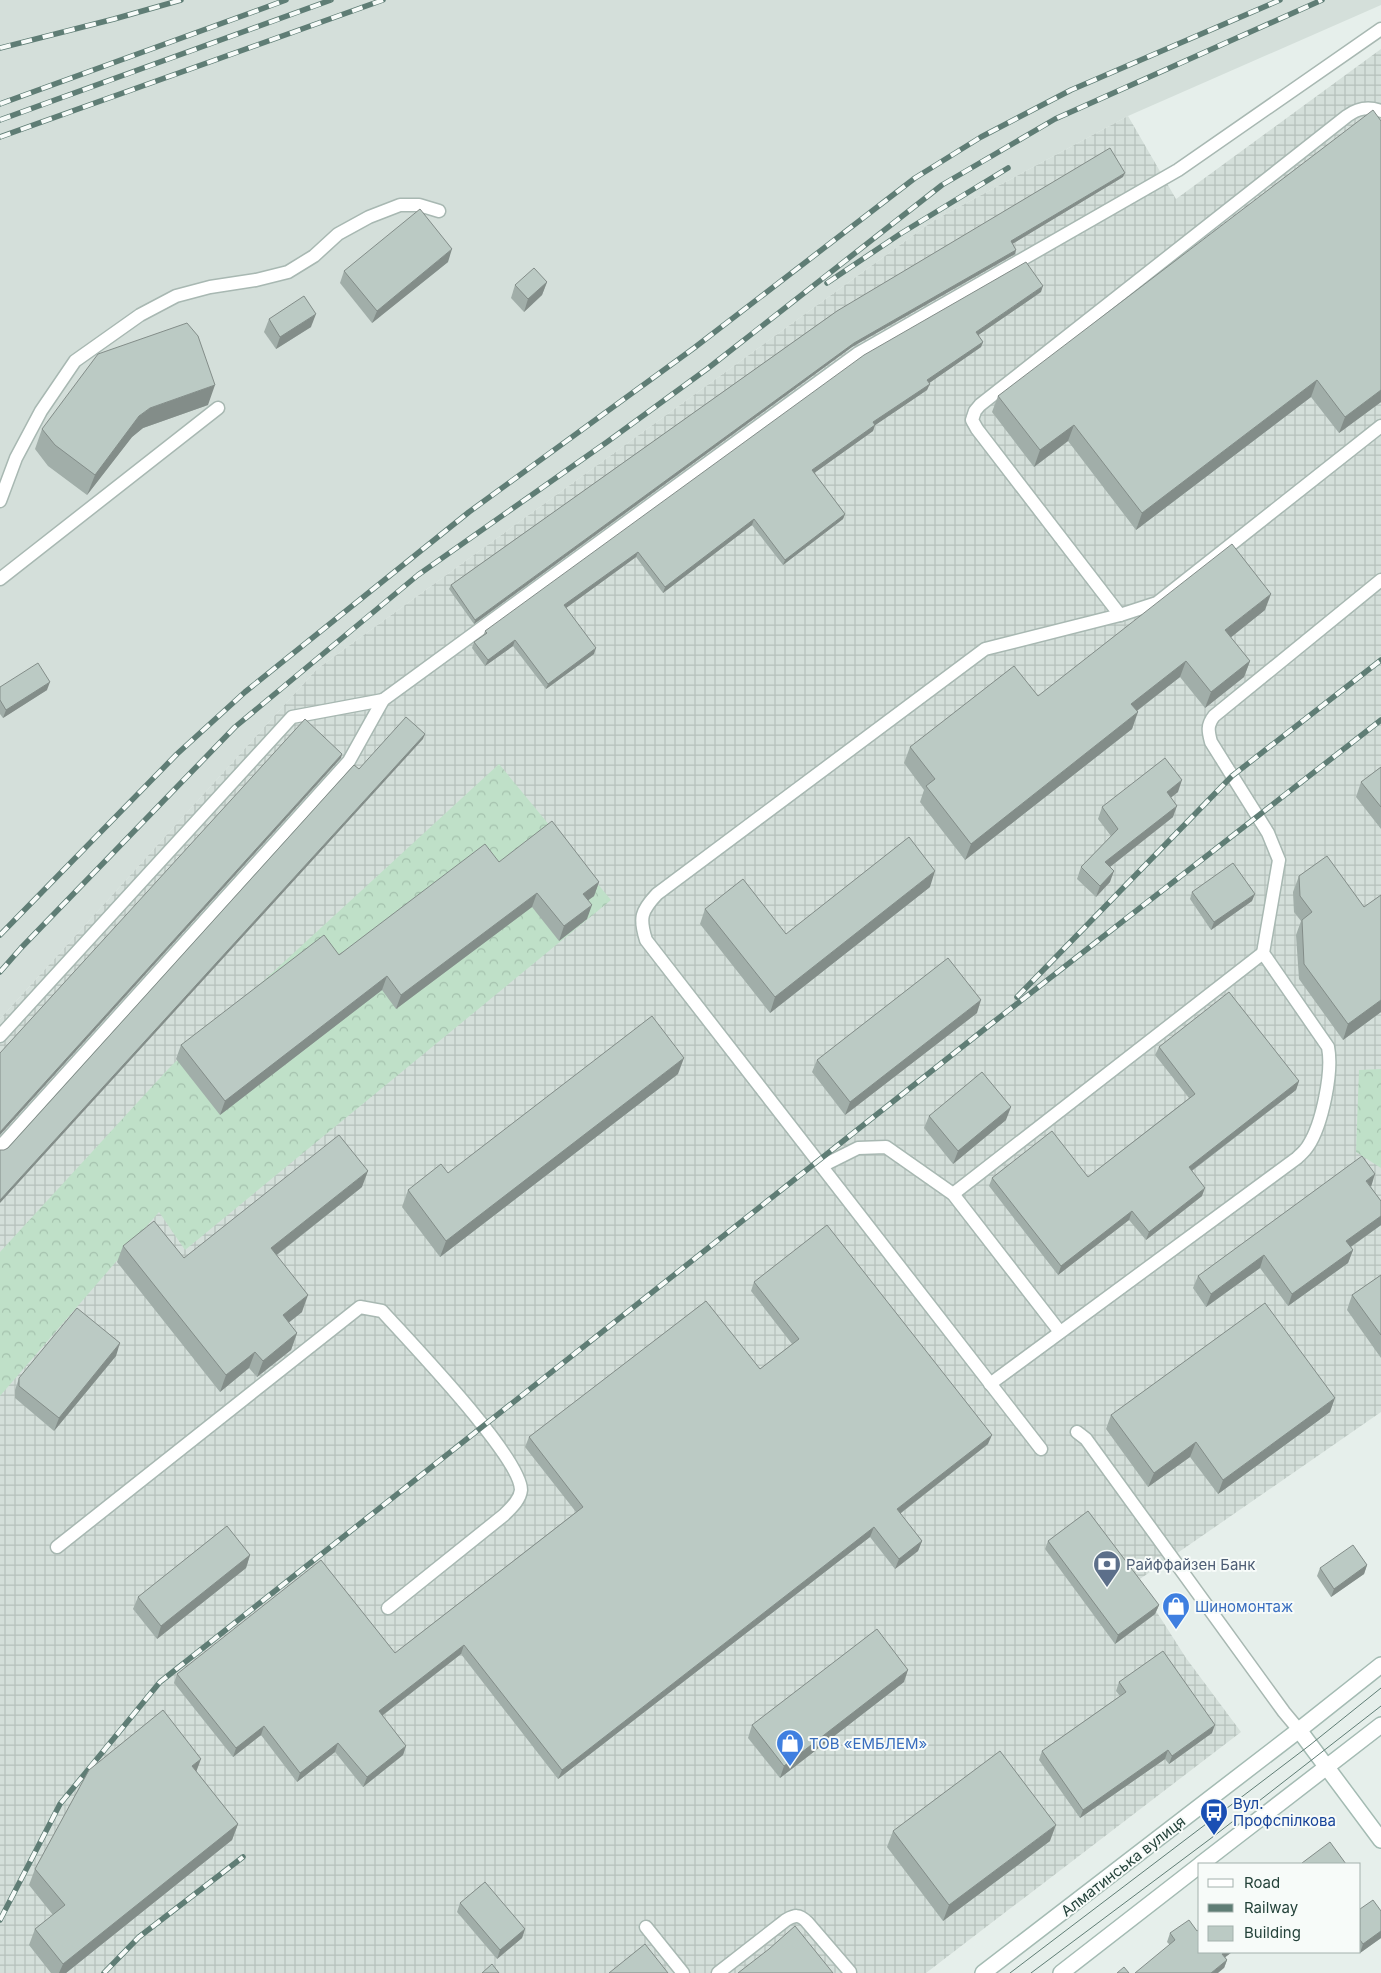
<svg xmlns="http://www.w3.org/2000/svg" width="1381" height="1973" viewBox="0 0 1381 1973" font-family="Inter,sans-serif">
  <defs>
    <pattern id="industrial-grid" width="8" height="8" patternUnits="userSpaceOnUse" patternTransform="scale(1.25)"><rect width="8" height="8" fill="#d4dfda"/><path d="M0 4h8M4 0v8" fill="none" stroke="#b6c1bc"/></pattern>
    <pattern id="forest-crowns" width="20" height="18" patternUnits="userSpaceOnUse" patternTransform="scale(1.25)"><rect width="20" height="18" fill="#bfe0c8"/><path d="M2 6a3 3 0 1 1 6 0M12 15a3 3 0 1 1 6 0" fill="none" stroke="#a4c1ad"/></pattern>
  </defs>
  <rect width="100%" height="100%" fill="#e6efeb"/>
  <path fill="#d4dfda" d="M0 0H1381V5L1128 116 933 221 317 669 0 1019Z"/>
  <path fill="url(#industrial-grid)" d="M1381 49V1412L1137 1581 1186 1658 1241 1732 926 1973H0V1019L317 669 933 221 1128 116 1176 199Z"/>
  <g fill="url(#forest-crowns)">
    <path d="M499 764 611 900 185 1250 159 1212 0 1396V1252L171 1066Z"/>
    <path d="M1381 1069V1168L1356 1152 1359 1070Z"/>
  </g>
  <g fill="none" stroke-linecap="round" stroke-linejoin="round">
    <g stroke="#a8b8b2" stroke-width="15">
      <g id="lane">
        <path d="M0 501 16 458 41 411 75 361 140 315 176 296 210 287 256 280 288 272 314 256 338 234 369 217 400 205H419L439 211"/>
        <path d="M0 579 218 408"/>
        <path d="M1120 615 977 429 972 420 975 411 980 405 1347 116C1358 108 1368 106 1381 111"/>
        <path d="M0 1036 292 717 383 700"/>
        <path d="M0 1147 349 761 383 700 857 354 1178 170 1381 29"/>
        <path d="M822 1166 858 1148 886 1147 953 1194 1060 1332"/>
        <path d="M953 1194 1263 953"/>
        <path d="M990 1384 1297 1158C1301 1154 1305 1151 1308 1146 1322 1125 1333 1072 1328 1047L1263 953 1279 860 1268 833 1211 742C1208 731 1207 725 1214 716L1381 580"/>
        <path d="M1077 1432 1086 1439 1284 1712 1299 1730"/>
        <path d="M1041 1449 646 940C639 918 641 911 657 894L985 649 1120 615 1157 603 1381 426"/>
        <path d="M57 1547 360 1307 382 1311C408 1340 521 1457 521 1490 520 1500 511 1508 504 1515L388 1608"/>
        <path d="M646 1927 683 1973"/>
        <path d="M718 1973 786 1920C795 1915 799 1914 807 1922L850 1972"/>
      </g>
    </g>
    <g stroke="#a4bbb3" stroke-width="18">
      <g id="secondary">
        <path d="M1299 1730 1381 1840"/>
        <path d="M1201 1864 1381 1725"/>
        <path d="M983 1973 1299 1730 1381 1665"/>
        <path d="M1061 1973 1200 1865"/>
      </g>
    </g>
    <use href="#lane" stroke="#fff" stroke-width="12"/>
    <use href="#secondary" stroke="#fff" stroke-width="15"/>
    <g stroke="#5f7d75" stroke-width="1">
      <path d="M1010 1973 1310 1745 1381 1688"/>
      <path d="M1031 1973 1214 1836 1381 1706"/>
    </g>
    <g stroke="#5f7d75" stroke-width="5.5">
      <g id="rail">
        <path d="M0 48 114 19 181 0"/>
        <path d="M0 104 286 0"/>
        <path d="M0 120 331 0"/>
        <path d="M0 137 383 0"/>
        <path d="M827 283 900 234 1008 168"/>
        <path d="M0 935 177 754 245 692 469 512 694 348 915 178 981 137 1071 90 1280 0"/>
        <path d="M0 972 21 948 235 727 418 575 607 442 707 369 942 185 1055 119 1322 0"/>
        <path d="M1017 997 1232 776 1381 660"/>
        <path d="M0 1920 60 1804 160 1682 991 1024 1381 720"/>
        <path d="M104 1973 139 1937 243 1857"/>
      </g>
    </g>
    <use href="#rail" stroke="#f7fbf9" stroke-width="4" stroke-dasharray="11" stroke-linecap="butt"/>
  </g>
  <g fill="#a1aea9">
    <path d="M1381 121V402L1339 433 1311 397 1136 530 1068 441 1034 467 992 412 998 396Z"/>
    <path d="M1123 177 1012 244 1015 254 852 347 474 624 449 589 451 585 837 311Z"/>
    <path d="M448 262 372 323 340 283 344 271Z"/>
    <path d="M547 282 542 295 524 312 511 298 515 285Z"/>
    <path d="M1041 292 978 335 983 342 981 347 929 383 927 390 875 425 873 431 814 473 845 514 843 519 783 565 752 525 663 593 636 557 566 608 594 654 546 689 513 646 485 666 472 648 474 642 483 636 485 631Z"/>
    <path d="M269 319 311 327 276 349 264 332Z"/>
    <path d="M208 405 143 428 132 437 87 495 48 466 35 449 42 429Z"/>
    <path d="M1265 610 1230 637 1250 661 1244 677 1205 708 1180 677 1137 711 1132 729 965 860 920 802 924 790 904 763 910 747 1038 696Z"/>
    <path d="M0 687 47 690 3 718 0 714Z"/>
    <path d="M1381 767V829L1356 797 1361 782Z"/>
    <path d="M1178 792 1171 797 1173 817 1110 867V882L1096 897 1077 879 1081 867 1111 836 1098 819 1102 807Z"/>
    <path d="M499 862 599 882 594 896 588 900 587 919 559 941 532 907 396 1009 382 990 220 1115 176 1059 181 1045Z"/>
    <path d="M1299 876 1364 907 1381 1012 1343 1040 1299 979 1296 935 1301 921 1294 912 1293 892Z"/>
    <path d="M930 887 770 1013 700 924 705 909 786 934Z"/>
    <path d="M1192 892 1252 901 1211 930 1190 899Z"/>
    <path d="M977 1013 845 1115 812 1072 817 1060Z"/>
    <path d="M1159 1047 1299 1081 1296 1090 1192 1171 1202 1196 1146 1240 1129 1220 1058 1275 989 1186 992 1178 1088 1177 1189 1098 1155 1055Z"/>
    <path d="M678 1074 440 1257 402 1207 408 1190Z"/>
    <path d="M929 1116 1006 1120 953 1164 924 1128Z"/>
    <path d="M362 1187 277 1255 302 1312 288 1323 297 1333 291 1350 257 1377 249 1368 220 1392 117 1262 123 1246 184 1258Z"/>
    <path d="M1371 1187 1381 1201V1225L1351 1247 1353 1250 1348 1263 1288 1306 1260 1268 1206 1307 1193 1288 1198 1276Z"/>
    <path d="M1381 1275V1358L1347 1310 1352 1295Z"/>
    <path d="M754 1282 988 1444 900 1514 922 1541 918 1551 895 1569 870 1537 558 1779 461 1654 382 1716 406 1746 403 1755 363 1787 335 1752 297 1782 261 1735 233 1757 174 1683 177 1674 395 1653 576 1512 525 1447 529 1437 760 1369 792 1344 751 1291Z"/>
    <path d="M116 1356 54 1431 15 1398V1390L19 1378Z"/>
    <path d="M1330 1412 1218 1494 1190 1457 1148 1487 1106 1429 1111 1415Z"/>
    <path d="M1048 1541 1159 1605 1155 1614 1115 1644 1045 1549Z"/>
    <path d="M250 1555 246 1568 157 1639 133 1609 138 1597Z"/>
    <path d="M1367 1565 1364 1574 1331 1597 1317 1576 1320 1568Z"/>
    <path d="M904 1682 780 1778 748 1738 752 1725Z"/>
    <path d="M1119 1682 1212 1733 1169 1764 1165 1759 1080 1818 1039 1760 1042 1751 1120 1696 1116 1691Z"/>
    <path d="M196 1772 238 1824 232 1840 66 1973H51L29 1945 35 1929 53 1915 29 1885 35 1869Z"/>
    <path d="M893 1831 1050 1841 943 1921 887 1847Z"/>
    <path d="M460 1903 525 1929 522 1938 497 1959 457 1912Z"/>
    <path d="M1360 1909 1381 1911V1938L1360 1953 1359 1952Z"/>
    <path d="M1197 1931 1232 1952 1225 1957 1227 1960 1224 1968 1170 1945 1167 1942 1170 1933Z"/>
  </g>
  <g fill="#838d89">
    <path d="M1125 173 1123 177 1009 246 1011 241Z"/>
    <path d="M452 249 448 262 372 323 377 311Z"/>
    <path d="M1016 250 1015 254 852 347 474 624 475 620 854 343Z"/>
    <path d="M547 282 542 295 524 312 528 299Z"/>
    <path d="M1043 286 1041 292 974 338 976 332Z"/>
    <path d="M316 314 311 327 276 349 280 337Z"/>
    <path d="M983 342 981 347 925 386 927 380Z"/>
    <path d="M1317 380 1311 397 1136 530 1142 513Z"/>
    <path d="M930 384 927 390 871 428 873 422Z"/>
    <path d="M215 385 208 405 143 428 132 437 87 495 95 475 139 416 150 408Z"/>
    <path d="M1381 390V402L1339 433 1345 417Z"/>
    <path d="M875 425 873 431 810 476 812 470Z"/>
    <path d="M1074 425 1068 441 1034 467 1040 450Z"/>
    <path d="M845 514 843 519 783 565 785 560Z"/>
    <path d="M754 519 752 525 663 593 665 587Z"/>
    <path d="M638 552 636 557 562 611 564 605Z"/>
    <path d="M1271 594 1265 610 1219 647 1225 630Z"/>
    <path d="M515 640 513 646 485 666 488 660Z"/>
    <path d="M596 648 594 654 546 689 548 684Z"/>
    <path d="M1186 661 1180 677 1125 720 1131 704Z"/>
    <path d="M1250 661 1244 677 1205 708 1211 692Z"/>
    <path d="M50 682 47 690 3 718 6 710Z"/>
    <path d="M1138 712 1132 729 965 860 971 844Z"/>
    <path d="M425 734 423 739 0 1203V1200Z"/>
    <path d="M342 754 341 758 0 1135V1132Z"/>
    <path d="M1182 780 1178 792 1163 804 1167 792Z"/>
    <path d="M1177 806 1173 817 1101 874 1105 862Z"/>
    <path d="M935 871 930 887 770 1013 775 997Z"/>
    <path d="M1114 871 1110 882 1096 897 1100 886Z"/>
    <path d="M599 882 594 896 578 908 583 894Z"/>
    <path d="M537 893 532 907 396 1009 401 995Z"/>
    <path d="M1255 894 1252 901 1211 930 1214 922Z"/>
    <path d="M592 905 587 919 559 941 564 926Z"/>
    <path d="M387 976 382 990 220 1115 225 1101Z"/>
    <path d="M981 1000 977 1013 845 1115 850 1102Z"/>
    <path d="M1381 1000V1012L1343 1040 1348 1024Z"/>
    <path d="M684 1058 678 1074 440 1257 446 1241Z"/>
    <path d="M1299 1081 1296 1090 1186 1175 1189 1167Z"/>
    <path d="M1011 1107 1006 1120 953 1164 958 1151Z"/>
    <path d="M368 1171 362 1187 265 1264 271 1248Z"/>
    <path d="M1375 1174 1371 1187 1366 1181Z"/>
    <path d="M1205 1188 1202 1196 1146 1240 1149 1232Z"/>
    <path d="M1132 1211 1129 1220 1058 1275 1061 1266Z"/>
    <path d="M1381 1216V1225L1342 1253 1346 1241Z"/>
    <path d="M1353 1250 1348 1263 1288 1306 1292 1294Z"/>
    <path d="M1264 1255 1260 1268 1206 1307 1211 1294Z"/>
    <path d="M308 1295 302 1312 277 1332 283 1315Z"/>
    <path d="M297 1333 291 1350 257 1377 263 1361Z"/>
    <path d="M120 1343 116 1356 54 1431 59 1418Z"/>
    <path d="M255 1352 249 1368 220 1392 226 1375Z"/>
    <path d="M1335 1398 1330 1412 1218 1494 1223 1480Z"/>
    <path d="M992 1435 988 1444 893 1519 897 1509Z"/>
    <path d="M1196 1442 1190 1457 1148 1487 1154 1473Z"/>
    <path d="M874 1527 870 1537 558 1779 562 1770Z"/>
    <path d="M922 1541 918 1551 895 1569 899 1559Z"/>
    <path d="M250 1555 246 1568 157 1639 161 1626Z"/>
    <path d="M1367 1565 1364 1574 1331 1597 1334 1589Z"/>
    <path d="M1159 1605 1155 1614 1115 1644 1118 1635Z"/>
    <path d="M464 1645 461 1654 375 1721 379 1711Z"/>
    <path d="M908 1670 904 1682 780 1778 784 1766Z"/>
    <path d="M1215 1725 1212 1733 1169 1764 1172 1756Z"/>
    <path d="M264 1726 261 1735 233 1757 236 1748Z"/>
    <path d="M338 1743 335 1752 297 1782 300 1773Z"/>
    <path d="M406 1746 403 1755 363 1787 367 1777Z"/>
    <path d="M1168 1750 1165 1759 1080 1818 1083 1810Z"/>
    <path d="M201 1759 195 1775 192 1766Z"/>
    <path d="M238 1824 232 1840 66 1973H59L63 1964Z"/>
    <path d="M1056 1825 1050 1841 943 1921 949 1905Z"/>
    <path d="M525 1929 522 1938 497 1959 500 1950Z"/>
    <path d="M1381 1931V1938L1360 1953 1363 1944Z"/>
    <path d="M1225 1952H1232L1219 1962 1222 1954Z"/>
    <path d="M1227 1960 1224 1968 1218 1973H1211Z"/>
  </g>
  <g fill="#bbcac4" stroke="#838d89">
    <path d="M1373 110 1381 121V390L1345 417 1317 380 1142 513 1074 425 1040 450 998 396Z"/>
    <path d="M1110 148 1125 173 1011 241 1016 250 854 343 475 620 451 585 837 311Z"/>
    <path d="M420 209 452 249 377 311 344 271Z"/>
    <path d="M1026 262 1043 286 976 332 983 342 927 380 930 384 873 422 875 425 812 470 845 514 785 560 754 519 665 587 638 552 564 605 596 648 548 684 515 640 488 660 474 642 487 633 485 631 864 355Z"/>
    <path d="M534 268 547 282 528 299 515 285Z"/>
    <path d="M304 296 316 314 280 337 269 319Z"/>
    <path d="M187 323 198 336 215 385 150 408 139 416 95 475 55 445 42 429 98 354Z"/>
    <path d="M1232 544 1271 594 1225 630 1250 661 1211 692 1186 661 1131 704 1138 712 971 844 926 786 935 779 910 747 1014 666 1038 696Z"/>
    <path d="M38 663 50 682 6 710 0 700V687Z"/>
    <path d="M406 717 425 734 0 1200V1150H4L8 1148 354 765 359 769Z"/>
    <path d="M305 719 342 754 0 1132V1053Z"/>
    <path d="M1165 758 1182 780 1167 792 1177 806 1105 862 1114 871 1100 886 1081 867 1118 829 1102 807Z"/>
    <path d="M1381 767V807L1361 782Z"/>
    <path d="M552 821 599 882 583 894 592 905 564 926 537 893 401 995 387 976 225 1101 181 1045 324 935 339 955 485 844 499 862Z"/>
    <path d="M909 837 935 871 775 997 705 909 743 879 786 934Z"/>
    <path d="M1327 856 1364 907 1381 895V1000L1348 1024 1304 964 1302 920 1312 912 1300 896 1299 876Z"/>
    <path d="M1233 863 1255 894 1214 922 1192 892Z"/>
    <path d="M948 958 981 1000 850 1102 817 1060Z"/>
    <path d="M1229 992 1299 1081 1189 1167 1205 1188 1149 1232 1132 1211 1061 1266 992 1178 1052 1131 1088 1177 1195 1094 1159 1047Z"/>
    <path d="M652 1016 684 1058 446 1241 408 1190 441 1164 448 1173Z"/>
    <path d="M982 1072 1011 1107 958 1151 929 1116Z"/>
    <path d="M339 1135 368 1171 271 1248 308 1295 283 1315 297 1333 263 1361 255 1352 226 1375 123 1246 154 1221 184 1258Z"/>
    <path d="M1362 1156 1375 1174 1366 1181 1381 1201V1216L1346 1241 1353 1250 1292 1294 1264 1255 1211 1294 1198 1276Z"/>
    <path d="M827 1225 992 1435 897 1509 922 1541 899 1559 874 1527 562 1770 464 1645 379 1711 406 1746 367 1777 338 1743 300 1773 264 1726 236 1748 177 1674 321 1560 395 1653 583 1507 529 1437 706 1301 760 1369 799 1339 754 1282Z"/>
    <path d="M1381 1275V1335L1352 1295Z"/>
    <path d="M1265 1303 1335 1398 1223 1480 1196 1442 1154 1473 1111 1415Z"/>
    <path d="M77 1308 120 1343 59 1418 19 1386V1378Z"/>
    <path d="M1088 1511 1159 1605 1118 1635 1048 1541Z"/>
    <path d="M227 1526 250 1555 161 1626 138 1597Z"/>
    <path d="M1353 1545 1367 1565 1334 1589 1320 1568Z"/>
    <path d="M877 1629 908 1670 784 1766 752 1725Z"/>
    <path d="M1163 1651 1215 1725 1172 1756 1168 1750 1083 1810 1042 1751 1126 1692 1119 1682Z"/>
    <path d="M163 1710 201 1759 192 1766 238 1824 63 1964 35 1929 65 1905 35 1869 89 1770Z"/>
    <path d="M1000 1751 1056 1825 949 1905 893 1831Z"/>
    <path d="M1330 1842 1346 1864H1303L1302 1863Z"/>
    <path d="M485 1882 525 1929 500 1950 460 1903Z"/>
    <path d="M1373 1900 1381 1911V1931L1363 1944 1360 1940V1909Z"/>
    <path d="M1189 1920 1197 1931 1200 1929V1952H1225L1222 1954 1227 1960 1211 1973H1135L1175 1940 1170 1933Z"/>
    <path d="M795 1926 833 1973H738L769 1949Z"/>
    <path d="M645 1944 668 1973H609Z"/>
    <path d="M492 1964 499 1973H482Z"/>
    <path d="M1124 1967 1129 1973H1117Z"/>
  </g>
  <defs>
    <g id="bank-pin" transform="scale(1.4375)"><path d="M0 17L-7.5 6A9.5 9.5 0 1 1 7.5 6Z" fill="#5c6f8a" stroke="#f7fbf9"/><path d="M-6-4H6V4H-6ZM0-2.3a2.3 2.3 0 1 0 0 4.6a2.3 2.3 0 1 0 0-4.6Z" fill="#fff"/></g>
    <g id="shop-pin" transform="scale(1.4375)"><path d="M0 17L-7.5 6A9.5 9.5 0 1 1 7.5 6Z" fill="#3f7fe0" stroke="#f7fbf9"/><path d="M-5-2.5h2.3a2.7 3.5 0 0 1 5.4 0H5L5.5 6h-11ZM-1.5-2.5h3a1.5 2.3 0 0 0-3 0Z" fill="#fff"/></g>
    <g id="bus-pin" transform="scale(1.4375)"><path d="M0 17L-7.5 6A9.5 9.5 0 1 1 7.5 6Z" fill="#1a4fb4" stroke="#f7fbf9"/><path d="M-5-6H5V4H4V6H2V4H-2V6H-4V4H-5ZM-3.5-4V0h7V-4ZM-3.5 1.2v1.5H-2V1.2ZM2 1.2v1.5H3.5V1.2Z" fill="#fff"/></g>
  </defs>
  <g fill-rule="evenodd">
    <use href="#bank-pin" x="1107" y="1564"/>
    <use href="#shop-pin" x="1176" y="1606"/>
    <use href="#shop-pin" x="790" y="1743"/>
    <use href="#bus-pin" x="1214" y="1812"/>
  </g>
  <g text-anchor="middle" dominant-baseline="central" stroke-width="4" stroke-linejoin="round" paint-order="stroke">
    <g font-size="15" fill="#4e5e75" stroke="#f7fbf9" text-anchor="start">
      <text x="1126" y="1564">Райффайзен Банк</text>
    </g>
    <g font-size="15" fill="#366cbe" stroke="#f7fbf9" text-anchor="start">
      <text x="1195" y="1606">Шиномонтаж</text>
      <text x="809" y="1743">ТОВ «ЕМБЛЕМ»</text>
    </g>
    <g font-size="15" fill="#164399" stroke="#f7fbf9" text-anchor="start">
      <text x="1233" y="1803">Вул.<tspan x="1233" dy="17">Профспілкова</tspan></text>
    </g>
    <g font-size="15" fill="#24423a" stroke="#f7fbf9">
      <text transform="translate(1123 1866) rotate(-38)">Алматинська вулиця</text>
    </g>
  </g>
  <rect x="1198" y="1863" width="162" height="90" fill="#f7fbf9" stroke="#a3b1ad"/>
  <rect x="1208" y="1879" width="25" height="8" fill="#ffffff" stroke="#a3b1ad"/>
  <text x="1244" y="1888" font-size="15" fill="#24423a">Road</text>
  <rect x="1208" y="1904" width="25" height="8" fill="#5f7d75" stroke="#a3b1ad"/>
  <text x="1244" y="1913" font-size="15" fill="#24423a">Railway</text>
  <rect x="1208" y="1926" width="25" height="15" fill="#bbcac4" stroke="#a3b1ad"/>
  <text x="1244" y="1938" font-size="15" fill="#24423a">Building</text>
</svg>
